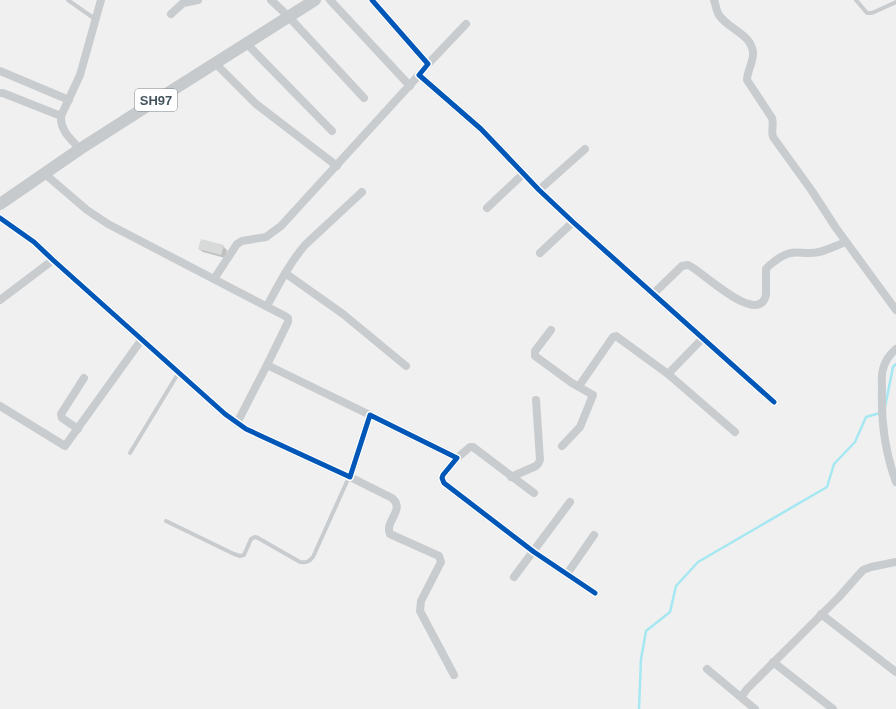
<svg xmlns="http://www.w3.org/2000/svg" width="896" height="709" viewBox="0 0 896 709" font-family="Helvetica,sans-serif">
  <rect width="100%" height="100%" fill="#f1f0f0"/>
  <path fill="#0003" d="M223 246 227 250 225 258 203 252 199 249Z"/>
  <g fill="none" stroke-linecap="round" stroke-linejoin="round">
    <g stroke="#a5e8f2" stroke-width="2.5">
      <path d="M885 407 893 367 896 364"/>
      <path d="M639 709 641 659 646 631 670 612 676 586 698 562 827 487 834 464 855 442 866 417 880 413"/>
    </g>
  </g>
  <path fill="#d8d9d9" d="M201 239 224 245 221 255 198 249Z"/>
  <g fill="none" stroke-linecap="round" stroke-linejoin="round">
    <g stroke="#c9cccf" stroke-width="4">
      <path d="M68 0 95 19"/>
      <path d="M856 0 867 13H872L896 2"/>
      <path d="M130 453 179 372"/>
      <path d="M166 521 234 554 240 556 244 555 251 539 255 537 258 538 300 562C306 563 309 562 313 557L349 477"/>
    </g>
    <g stroke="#c9cccf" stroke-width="8">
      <path d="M271 0 288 16 364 98"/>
      <path d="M330 0 410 86"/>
      <path d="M372 0 428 64 419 75 481 129 539 190 573 222 774 402"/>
      <path d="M714 0C716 5 716 11 719 15 728 29 751 34 753 52 754 61 747 71 747 80L772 118C774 125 771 131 773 137L812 191 836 228 896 310"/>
      <path d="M171 14 183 3 198 0"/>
      <path d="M246 43 332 131"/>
      <path d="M215 63 256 104 337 166"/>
      <path d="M428 64 466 24"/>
      <path d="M0 71 69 100"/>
      <path d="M0 93H3L61 116"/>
      <path d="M80 149C71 139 60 131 61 116L80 75 101 0"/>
      <path d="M45 174 87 210 108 224 285 316 288 318V322L267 365"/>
      <path d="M539 190 585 149"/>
      <path d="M487 208 523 174"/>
      <path d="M0 218 34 242 53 260 225 414 246 429 350 477 370 415 457 458 443 475 442 478 444 483 534 552 595 593"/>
      <path d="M540 253 573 222"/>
      <path d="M285 273 343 314 406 366"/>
      <path d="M214 279 237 244 242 241 266 237 281 226 419 75"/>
      <path d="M653 294 682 266 688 265C700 269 758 328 766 295V269C769 265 772 263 775 261 794 246 800 256 819 252 828 250 837 245 846 242"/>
      <path d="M0 300 53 260"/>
      <path d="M267 306C279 284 289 264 305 245L362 192"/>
      <path d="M551 330 535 351V356L572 383 593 395 580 427 562 446"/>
      <path d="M896 349C890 354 885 361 883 369 881 376 882 384 882 391 881 423 885 452 896 482"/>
      <path d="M668 374 703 338"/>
      <path d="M579 386 613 337 616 336 668 374 735 432"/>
      <path d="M0 406 65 446 142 339"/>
      <path d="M237 423 267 365 370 415"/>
      <path d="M78 429 62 418 61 414 84 378"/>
      <path d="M457 458 470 447H473L534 493"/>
      <path d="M350 477 392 498C406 510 384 521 390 534L439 556 441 562 421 601 420 611 454 675"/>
      <path d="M511 477 536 466 538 464 540 460 536 400"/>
      <path d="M567 574 594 535"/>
      <path d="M514 577 570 502"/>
      <path d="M821 614 896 672"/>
      <path d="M773 662 833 709"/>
      <path d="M707 669 755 709"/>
      <path d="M742 696 747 689 839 597 863 570 871 567 896 562"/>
    </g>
    <path stroke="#c6cacd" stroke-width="12" d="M0 204 80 149 152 103 315 0"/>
    <g stroke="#fff" stroke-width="8">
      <g id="cycleway">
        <path d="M372 0 428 64 419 75 481 129 539 190 573 222 774 402"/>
        <path d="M0 218 34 242 53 260 225 414 246 429 350 477 370 415 457 458 443 475 442 478 444 483 534 552 595 593"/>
      </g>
    </g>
    <use href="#cycleway" stroke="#0057b8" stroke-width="5"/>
  </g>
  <g text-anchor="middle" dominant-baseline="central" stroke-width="3" stroke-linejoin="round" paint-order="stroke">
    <rect fill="#fff" stroke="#7e888e" stroke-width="1" x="135" y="89" width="42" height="22" rx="3"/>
    <g font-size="13" font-weight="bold" fill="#46555e">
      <text x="156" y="100">SH97</text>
    </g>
  </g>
</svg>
